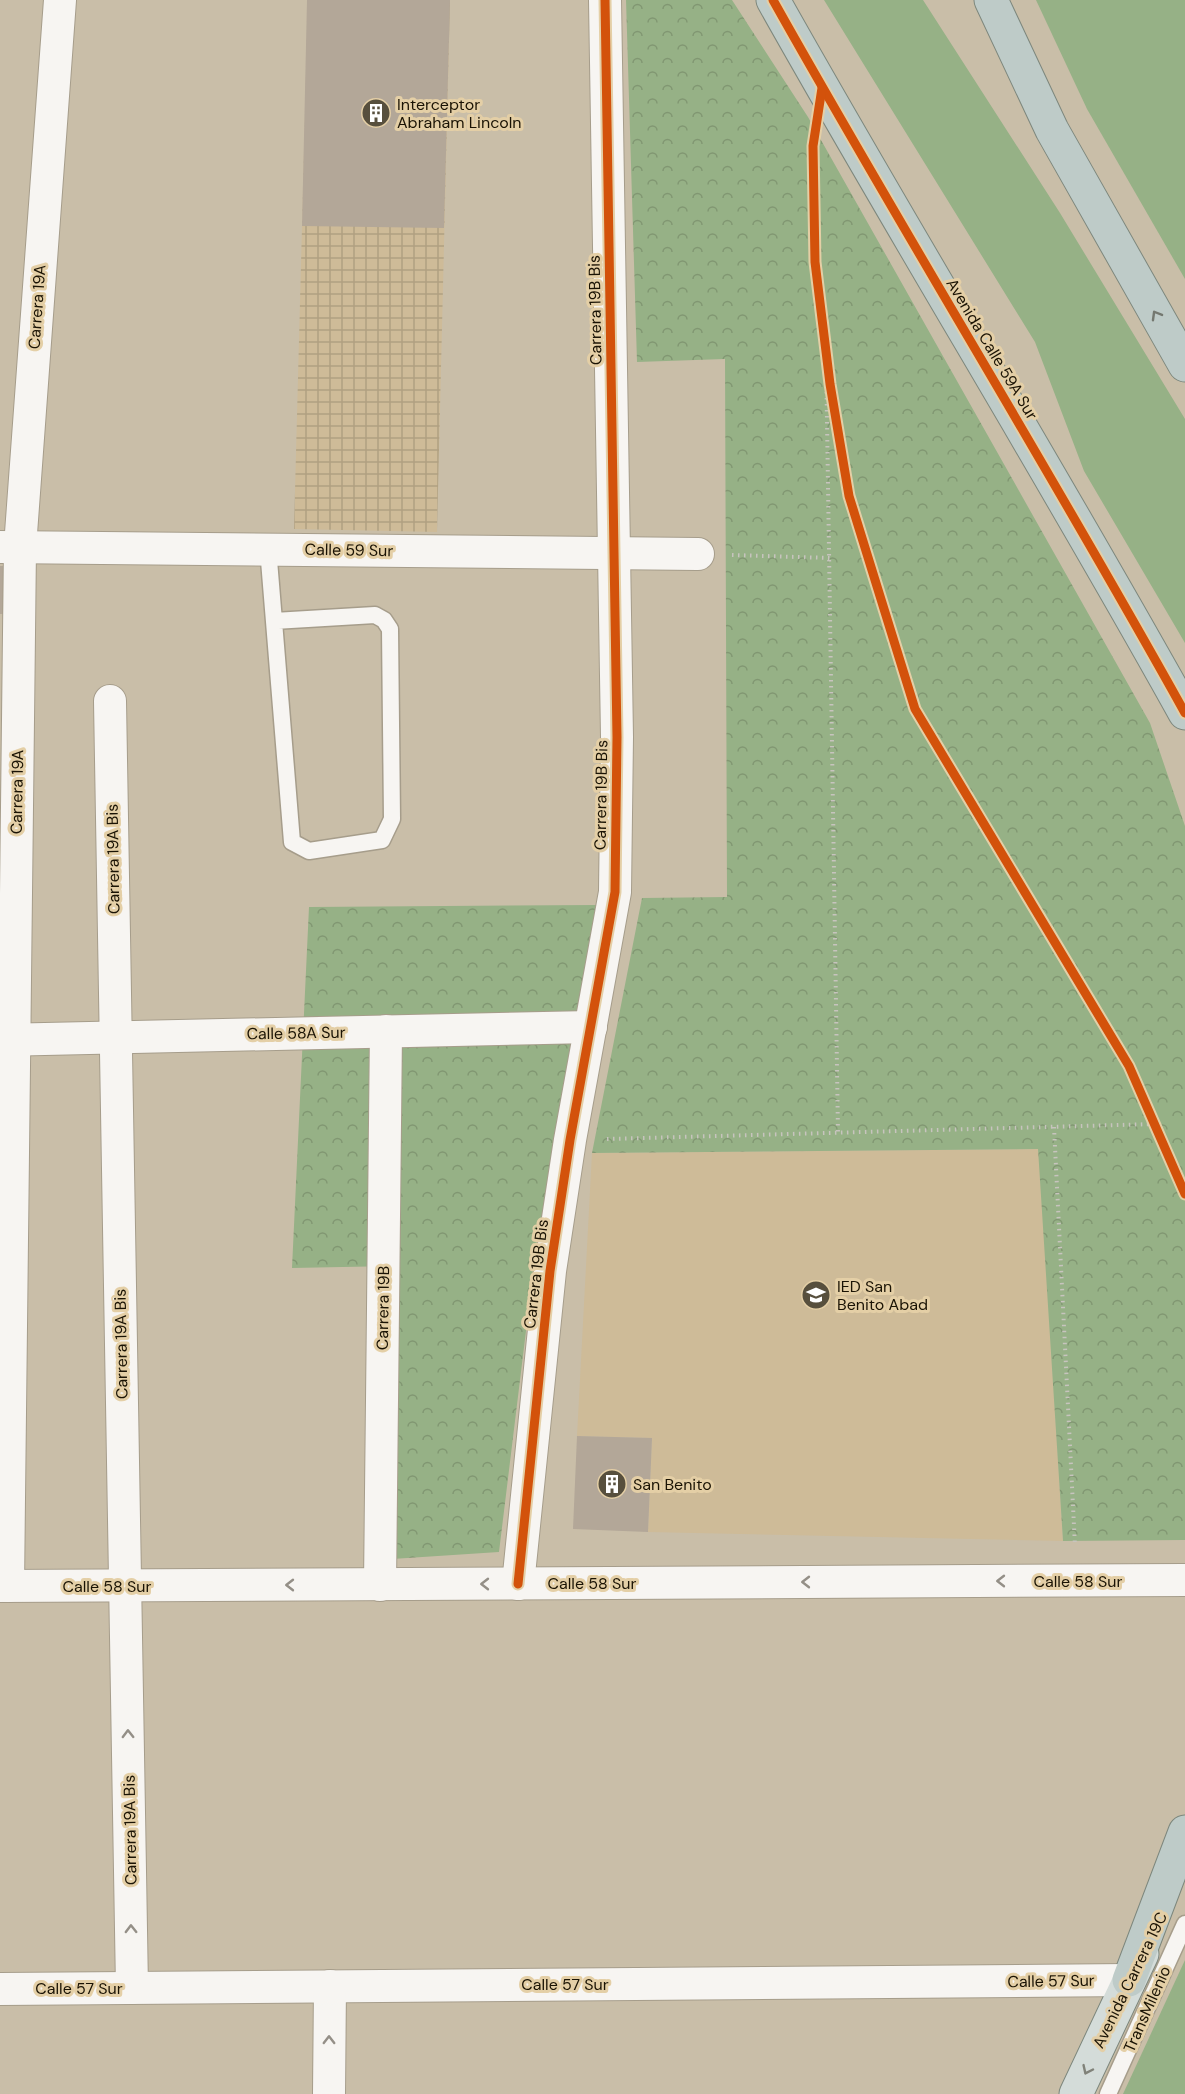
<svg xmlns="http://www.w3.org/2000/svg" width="1185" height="2094" viewBox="0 0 1185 2094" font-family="'DM Sans',sans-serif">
  <defs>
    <pattern id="industrial-grid" width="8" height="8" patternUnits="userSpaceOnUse" patternTransform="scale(1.5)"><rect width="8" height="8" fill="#cebb98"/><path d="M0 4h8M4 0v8" fill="none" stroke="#b0a081"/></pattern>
    <pattern id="forest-crowns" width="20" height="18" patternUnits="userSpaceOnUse" patternTransform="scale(1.5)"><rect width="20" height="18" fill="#96b186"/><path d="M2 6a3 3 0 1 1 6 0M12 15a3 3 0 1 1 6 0" fill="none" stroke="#819772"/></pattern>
  </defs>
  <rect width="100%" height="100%" fill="#c9bea8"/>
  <path fill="#cebb98" d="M1039 1149 1063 1541 648 1532 652 1438 577 1436 592 1153Z"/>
  <path fill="url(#industrial-grid)" d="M308 0H450L437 532 294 529Z"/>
  <g fill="#96b186">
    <path d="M824 0H923L1060 213 1185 419V643L1084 471 1035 342Z"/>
    <path d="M1036 0H1185V279L1087 109Z"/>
    <path d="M1185 1960V2094H1123Z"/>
  </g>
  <g fill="url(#forest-crowns)">
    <path d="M626 0H732L808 117 1150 723 1185 826V1540L1063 1541 1038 1149 592 1153 642 898 727 897 725 359 637 362Z"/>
    <path d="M596 905 576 1039 537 1241 499 1552 392 1559 394 1266 292 1268 309 907Z"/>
  </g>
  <g fill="#b3a798">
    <path d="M307 0H450L444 228 302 226Z"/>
    <rect x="0" y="566" width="3" height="48"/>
    <path d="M577 1436 652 1438 648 1532 573 1529Z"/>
  </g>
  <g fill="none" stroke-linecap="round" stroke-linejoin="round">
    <g stroke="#a69d8b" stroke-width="19">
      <g id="lane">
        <path d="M268 548 292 842 309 851 382 840 392 819 390 629 384 620 375 615 274 621"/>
        <path d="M1108 2094 1185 1924"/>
      </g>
    </g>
    <g stroke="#a69d8b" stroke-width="34">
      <g id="street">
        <path d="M0 547 698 554"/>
        <path d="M110 701 132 1988"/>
        <path d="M0 1040 591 1027"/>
        <path d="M518 1584 550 1271 570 1140 615 892 617 737 605 0"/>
        <path d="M380 1585 386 1031"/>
        <path d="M0 1586 1185 1580"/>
        <path d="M8 1586 20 547 60 0"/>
        <path d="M0 1989 1129 1980"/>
        <path d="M329 2094 330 1986"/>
      </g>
    </g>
    <g stroke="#7d877d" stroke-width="35">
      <path id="primary" d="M1076 2094 1142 1954"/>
    </g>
    <g stroke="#7d877d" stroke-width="35">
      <g id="highway">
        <path d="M773 0C907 239 1052 473 1185 713"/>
        <path d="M991 0 1052 130 1185 365"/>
        <path d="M1129 1980 1185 1832"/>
      </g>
    </g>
    <g stroke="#c7c4be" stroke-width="4" stroke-dasharray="1.5 4.5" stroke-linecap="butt">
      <path d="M826 356 838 1133"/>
      <path d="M732 555 830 558"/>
      <path d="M1054 1127 1075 1546"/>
      <path d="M607 1139 1155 1124"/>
    </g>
    <use href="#lane" stroke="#f7f5f2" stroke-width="16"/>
    <use href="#street" stroke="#f7f5f2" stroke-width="32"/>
    <use href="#primary" stroke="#d4dcd9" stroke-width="33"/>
    <use href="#highway" stroke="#becbc8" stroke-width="33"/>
    <g stroke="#e4cfa6" stroke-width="13">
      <g id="cycleway">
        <path d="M773 0C907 239 1052 473 1185 713"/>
        <path d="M822 88 813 146 815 262 830 384 849 496 915 709 1129 1066 1185 1194"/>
        <path d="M518 1584 550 1271 570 1140 615 892 617 737 605 0"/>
      </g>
    </g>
    <use href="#cycleway" stroke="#d3520b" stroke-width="9"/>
  </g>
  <defs><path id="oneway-chevron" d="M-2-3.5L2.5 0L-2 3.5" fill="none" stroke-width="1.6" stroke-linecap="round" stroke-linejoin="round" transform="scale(1.5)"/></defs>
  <use stroke="#747870" href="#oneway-chevron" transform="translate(1156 315) rotate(-120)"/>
  <g stroke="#948f87">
    <use href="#oneway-chevron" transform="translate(1001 1581) rotate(180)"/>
    <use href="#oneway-chevron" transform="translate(806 1582) rotate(180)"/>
    <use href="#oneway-chevron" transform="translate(485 1584) rotate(180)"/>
    <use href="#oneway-chevron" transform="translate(290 1585) rotate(180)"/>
    <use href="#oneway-chevron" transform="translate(128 1734) rotate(-91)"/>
    <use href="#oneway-chevron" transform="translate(131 1929) rotate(-91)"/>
    <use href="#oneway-chevron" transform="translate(329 2040) rotate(-90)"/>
  </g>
  <use stroke="#808279" href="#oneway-chevron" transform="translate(1087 2070) rotate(115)"/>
  <defs>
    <g id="building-disc" transform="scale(1.5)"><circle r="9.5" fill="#574f3d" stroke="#e4cfa6"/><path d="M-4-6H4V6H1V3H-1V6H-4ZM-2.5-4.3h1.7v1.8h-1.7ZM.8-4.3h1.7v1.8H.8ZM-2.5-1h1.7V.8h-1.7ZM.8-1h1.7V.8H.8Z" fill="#fff"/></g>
    <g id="school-disc" transform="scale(1.5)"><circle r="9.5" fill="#574f3d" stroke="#e4cfa6"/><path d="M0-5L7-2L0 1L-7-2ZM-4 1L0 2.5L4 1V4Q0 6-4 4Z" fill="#fff"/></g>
  </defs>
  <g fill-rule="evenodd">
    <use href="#building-disc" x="376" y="113"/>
    <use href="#school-disc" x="816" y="1295"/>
    <use href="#building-disc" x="612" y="1484"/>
  </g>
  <g text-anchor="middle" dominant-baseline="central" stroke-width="6" stroke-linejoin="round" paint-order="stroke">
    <g font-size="16" fill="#1a1304" stroke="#e4cfa6" text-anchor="start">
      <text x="397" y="104">Interceptor<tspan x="397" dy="18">Abraham Lincoln</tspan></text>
      <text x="837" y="1286">IED San<tspan x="837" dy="18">Benito Abad</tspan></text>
      <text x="633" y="1484">San Benito</text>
    </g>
    <g font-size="16" fill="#1a1304" stroke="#e4cfa6">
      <text transform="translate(37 307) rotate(-86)">Carrera 19A</text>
      <text transform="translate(595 310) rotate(-91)">Carrera 19B Bis</text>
      <text transform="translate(992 349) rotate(59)">Avenida Calle 59A Sur</text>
      <text transform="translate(349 550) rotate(1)">Calle 59 Sur</text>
      <text transform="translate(17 792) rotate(-89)">Carrera 19A</text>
      <text transform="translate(601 795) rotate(-89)">Carrera 19B Bis</text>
      <text transform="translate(113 859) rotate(-91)">Carrera 19A Bis</text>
      <text transform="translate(296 1033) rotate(-1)">Calle 58A Sur</text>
      <text transform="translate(536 1274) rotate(-83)">Carrera 19B Bis</text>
      <text transform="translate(383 1308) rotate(-89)">Carrera 19B</text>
      <text transform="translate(121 1344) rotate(-91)">Carrera 19A Bis</text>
      <text x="1078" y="1581">Calle 58 Sur</text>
      <text x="592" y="1583">Calle 58 Sur</text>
      <text x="107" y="1586">Calle 58 Sur</text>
      <text transform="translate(130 1830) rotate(-91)">Carrera 19A Bis</text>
      <text transform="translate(1130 1980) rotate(-64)">Avenida Carrera 19C</text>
      <text transform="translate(1051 1981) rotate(-1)">Calle 57 Sur</text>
      <text x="565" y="1984">Calle 57 Sur</text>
      <text x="79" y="1988">Calle 57 Sur</text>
      <text transform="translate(1147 2009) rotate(-66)">TransMilenio</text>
    </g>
  </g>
</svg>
